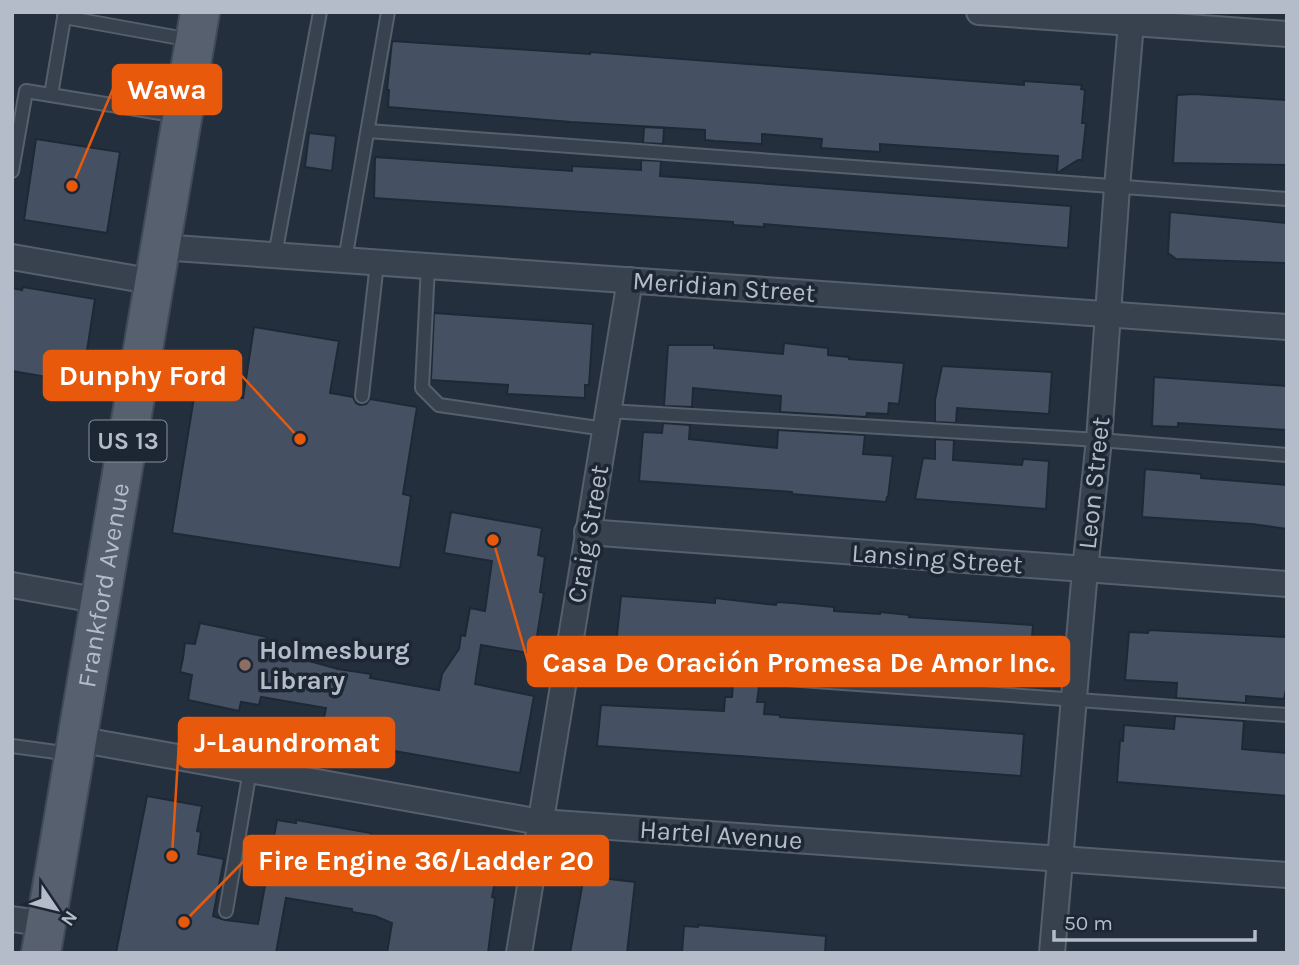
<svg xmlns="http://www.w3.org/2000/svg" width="1299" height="965" viewBox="0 0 1299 965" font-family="Karla,sans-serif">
  <rect width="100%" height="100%" fill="#242f3e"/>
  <g fill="#455162" stroke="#1f2835" stroke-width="2">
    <path d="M392 41 590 54V52L1024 85V81L1082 85 1081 89 1085 90 1082 123H1086L1082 160H1078L1057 173 1058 156 880 144V152L821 148 822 139 762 134V144L715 141 705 140V130L571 122 388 107 389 90H387Z"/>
    <path d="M1194 94 1287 100V165L1173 163 1177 95Z"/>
    <path d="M644 127 664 128 663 144 643 143Z"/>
    <path d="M309 133 336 136 332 171 305 167Z"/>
    <path d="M36 139 120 152 107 233 24 220Z"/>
    <path d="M375 157 572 171V166L641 170V160L661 161 660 176 1071 206 1068 248 799 227 764 224V227L733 225V222L374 198Z"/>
    <path d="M1170 212 1287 223V263L1176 259 1168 253Z"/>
    <path d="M23 287 95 299 82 383 12 371V288L22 290Z"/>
    <path d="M434 313 593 324 589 385H585V398L507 394 508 385 431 380Z"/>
    <path d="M254 327 339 341 330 393 353 397 356 403 360 405 366 404 370 399 417 407 403 494 411 496 400 568 172 533 195 391 243 398Z"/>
    <path d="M784 343 828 348V355L849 357V359L904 363 899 404 889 403 888 414 867 413 866 417 780 412 781 396 693 388 692 407 664 406 668 345H714V348L783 354Z"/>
    <path d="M942 366 1052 372 1049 414 957 408 956 423 935 422V400Z"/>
    <path d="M1154 377 1287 386V430L1178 423V427L1152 426Z"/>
    <path d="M663 423 690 425 689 439 777 448 778 430 865 435 863 454 893 456 888 497H887L886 502 792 494V492L639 481 643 432 662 433Z"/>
    <path d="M935 439 954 440 953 460 1022 465 1023 459 1049 461 1046 509 915 499 923 458 935 459Z"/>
    <path d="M1145 469 1201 474V478L1287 485V529L1252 524 1142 517Z"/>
    <path d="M451 512 542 528 538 555 545 557 540 592 544 593 534 654 481 645 475 684 534 696 520 773 320 738 326 708 261 697 259 705 241 702 239 711 188 700 192 675 180 672 183 658 185 643 195 644 200 623 267 637 265 649 309 659V661L338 669 371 674 370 678 439 690 442 674 459 649 461 635 465 636 470 608 485 611 492 561 444 553Z"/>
    <path d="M621 596 715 603V598L776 605 777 602 792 603 834 607V611L880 614V612L910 615 909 617 1033 625 1029 675 1003 673V667L802 652 801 663 788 664 762 651 761 668 734 666 736 648 644 641V647L616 645Z"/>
    <path d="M1149 630 1287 637V685L1284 699 1246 696V703L1176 698 1177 683 1125 680 1129 632 1148 633Z"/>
    <path d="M733 684 759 686 757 702H765L764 714 780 715V717L1024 734 1021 776 597 746 601 705 724 711 725 697H732Z"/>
    <path d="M1175 716 1244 721 1242 749 1287 753V796L1117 782 1120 740 1123 741 1124 725 1174 729Z"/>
    <path d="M147 796 202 806 197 831 201 832 198 854 224 859 213 916 225 920 258 924 277 820 296 823V820L371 833V836L436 847 437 842 500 853 492 897 495 898 488 953H387L392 923 375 916 352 912V909L286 898 276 953H116Z"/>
    <path d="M584 876 635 882 627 953H570Z"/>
    <path d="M698 925 826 936 825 953H682L684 926 698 927Z"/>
  </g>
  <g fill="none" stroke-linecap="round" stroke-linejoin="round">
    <g stroke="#565f6c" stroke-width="16">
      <g id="lane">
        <path d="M64 17 191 40"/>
        <path d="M51 95 65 12"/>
        <path d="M368 131 1287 199"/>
        <path d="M12 171 26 91 179 116"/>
        <path d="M275 255 320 12"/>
        <path d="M345 260 388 12"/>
        <path d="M428 266 422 388 439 405 605 429"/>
        <path d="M362 396 377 263"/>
        <path d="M608 411 1099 440 1287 455"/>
        <path d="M566 663 1287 715"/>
        <path d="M12 746 71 754"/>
        <path d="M226 911 250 770"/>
      </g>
    </g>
    <g stroke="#565f6c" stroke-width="28">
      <g id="street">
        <path d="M979 12 1287 34"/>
        <path d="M160 247 1287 327"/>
        <path d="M12 257 155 282"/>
        <path d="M587 532 1287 584"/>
        <path d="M12 585 101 601"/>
        <path d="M77 739 540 822 1287 875"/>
        <path d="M12 919 46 924"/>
        <path d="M519 953 630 280"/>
        <path d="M1052 953 1085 570 1099 440 1117 187 1132 12"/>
      </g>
    </g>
    <g stroke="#414a57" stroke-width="42">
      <g id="primary">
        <path id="s1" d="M41 953 200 12"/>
      </g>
    </g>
    <use href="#lane" stroke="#38414e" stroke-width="12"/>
    <use href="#street" stroke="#38414e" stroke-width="24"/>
    <use href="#primary" stroke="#56606e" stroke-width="38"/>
  </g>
  <circle fill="#8d6e63" stroke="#1d2633" stroke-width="2.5" cx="245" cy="665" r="7"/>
  <g text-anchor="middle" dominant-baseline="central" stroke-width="7" stroke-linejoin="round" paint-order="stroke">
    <rect fill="#1d2633" stroke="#878f9c" stroke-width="2" x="89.5" y="420.5" width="77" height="41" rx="5"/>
    <g font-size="24" font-weight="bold" fill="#b4bcc9">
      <text x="128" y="441">US 13</text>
    </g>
    <g font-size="26" fill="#b4bcc9" stroke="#1d2633">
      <text transform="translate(724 287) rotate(4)">Meridian Street</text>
      <text transform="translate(1094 483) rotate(-84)">Leon Street</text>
      <text transform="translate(588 534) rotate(-80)">Craig Street</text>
      <text transform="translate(937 559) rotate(4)">Lansing Street</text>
      <text stroke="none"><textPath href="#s1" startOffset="373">Frankford Avenue</textPath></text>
      <text transform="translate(721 835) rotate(4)">Hartel Avenue</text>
    </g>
    <g font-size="26" font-weight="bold" fill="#b4bcc9" stroke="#1d2633" text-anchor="start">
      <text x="259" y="650">Holmesburg<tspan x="259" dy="30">Library</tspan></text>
    </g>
  </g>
  <path fill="none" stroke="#e8590c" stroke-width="2.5" d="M72 186L113 89M300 439L241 375M493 540L528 662M172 856L179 742M184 922L244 861"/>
  <g fill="#e8590c" stroke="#1d2633" stroke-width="2.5">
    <circle cx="72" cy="186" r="7"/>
    <circle cx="300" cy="439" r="7"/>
    <circle cx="493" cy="540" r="7"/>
    <circle cx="172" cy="856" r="7"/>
    <circle cx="184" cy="922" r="7"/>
  </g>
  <g fill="#e8590c" stroke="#e8590c" stroke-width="2.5">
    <rect x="113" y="65" width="108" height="49" rx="7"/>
    <rect x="44" y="351" width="197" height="49" rx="7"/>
    <rect x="528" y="637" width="541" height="49" rx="7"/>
    <rect x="179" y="718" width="215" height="49" rx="7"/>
    <rect x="244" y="836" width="364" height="49" rx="7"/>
  </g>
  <g font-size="28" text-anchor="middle" font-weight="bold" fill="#fff">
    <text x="167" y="99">Wawa</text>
    <text x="143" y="385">Dunphy Ford</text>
    <text x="799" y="672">Casa De Oración Promesa De Amor Inc.</text>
    <text x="287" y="752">J-Laundromat</text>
    <text x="426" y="870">Fire Engine 36/Ladder 20</text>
  </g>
  <rect width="1299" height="965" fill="none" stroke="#b4bcc9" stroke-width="28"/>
  <g transform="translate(56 909) rotate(125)" stroke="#1d2633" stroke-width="5" paint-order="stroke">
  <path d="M0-5L12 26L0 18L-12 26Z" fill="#b4bcc9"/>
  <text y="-10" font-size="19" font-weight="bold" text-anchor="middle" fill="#b4bcc9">N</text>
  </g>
  <path d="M1054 930v10h201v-10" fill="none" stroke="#b4bcc9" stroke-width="3.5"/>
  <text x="1064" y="930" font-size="21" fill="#b4bcc9" stroke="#1d2633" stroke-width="5" paint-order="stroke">50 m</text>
</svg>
